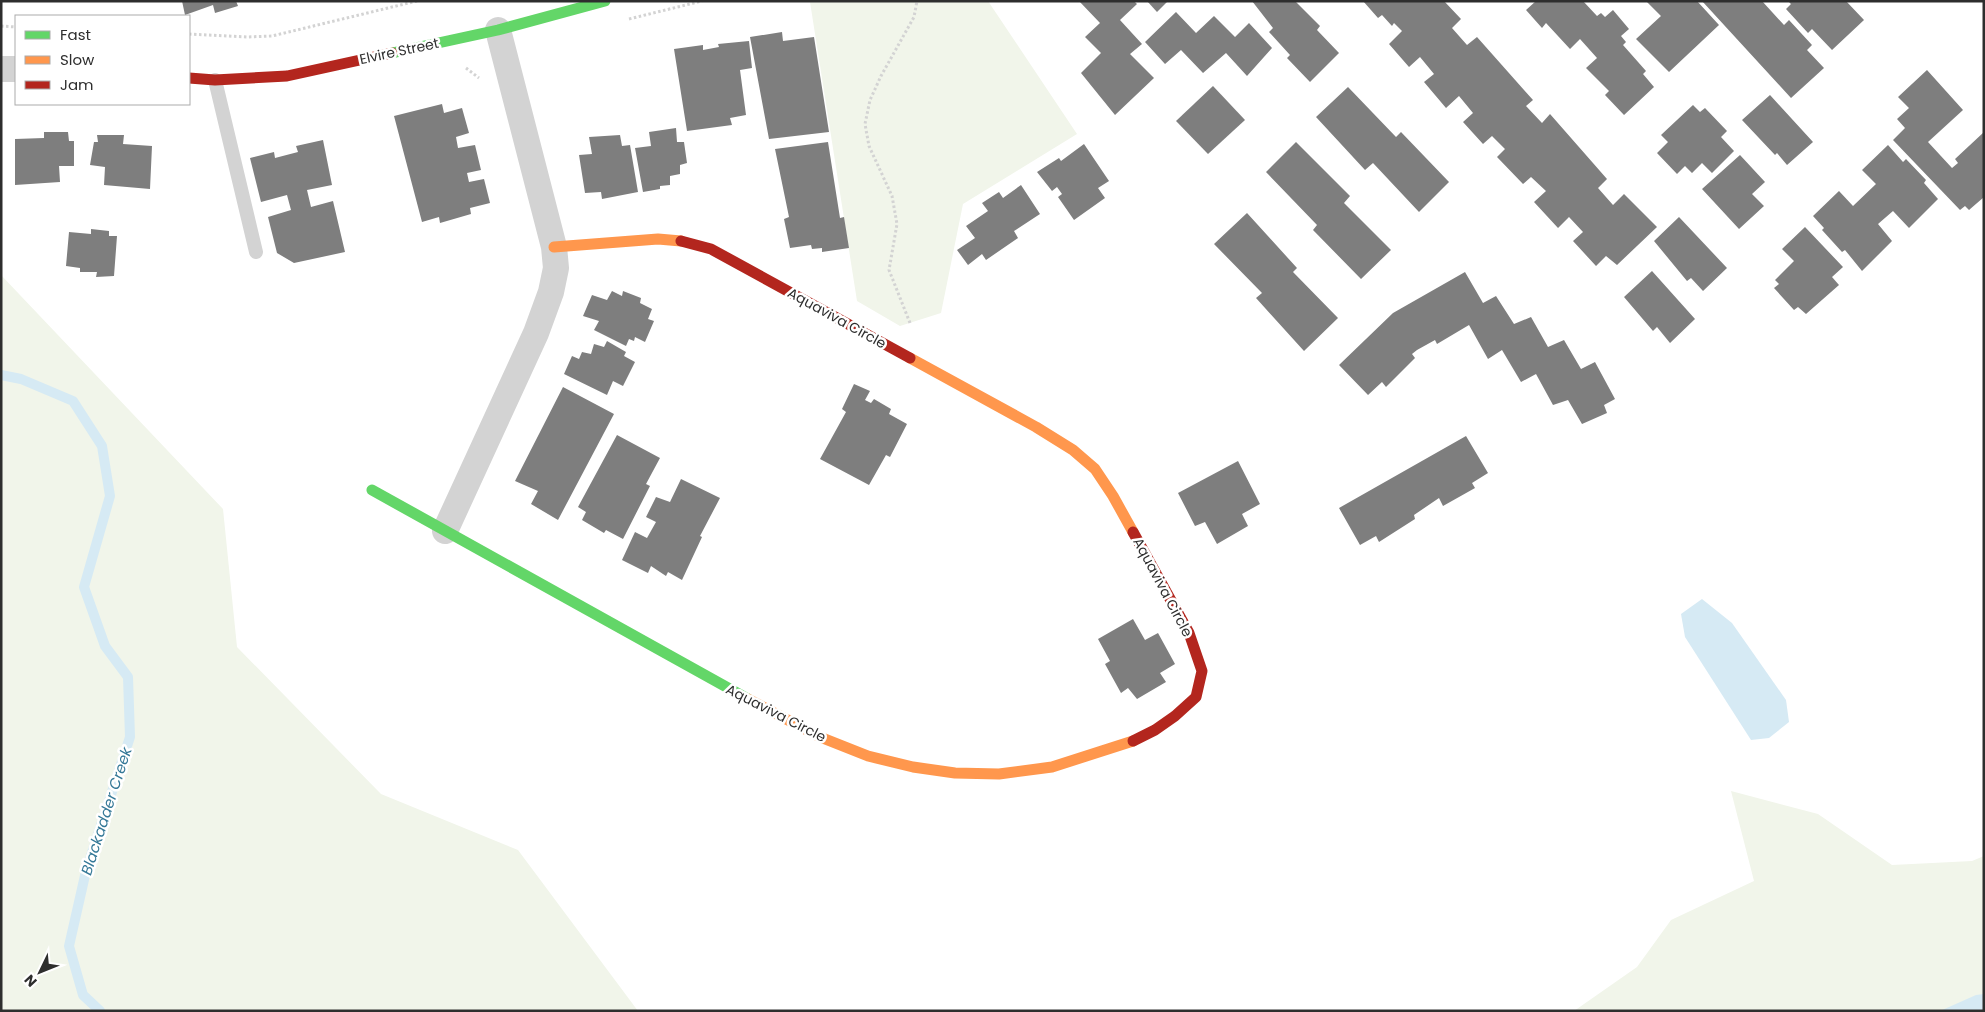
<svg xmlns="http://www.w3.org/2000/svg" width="1985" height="1012" viewBox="0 0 1985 1012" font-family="Poppins,sans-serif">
  <rect width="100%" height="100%" fill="#fff"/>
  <g fill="#f1f5ea">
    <path d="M814 1H988L1077 134 963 204 941 313 900 326 857 301 810 2Z"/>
    <path d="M1 275 223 509 237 647 381 794 518 850 638 1011H1Z"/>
    <path d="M1731 791 1818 814 1892 865 1972 861 1984 856V1011H1574L1637 967 1671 920 1754 881Z"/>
  </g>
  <g fill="#d6eaf4">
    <path d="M1702 599 1732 623 1786 700 1789 722 1769 738 1751 740 1685 637 1681 614Z"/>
    <path d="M1984 994V1011H1940L1976 995Z"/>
  </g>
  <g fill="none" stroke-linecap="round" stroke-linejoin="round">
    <path stroke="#d6eaf4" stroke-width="10" d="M1 375 21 379 73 401 102 446 110 496 84 587 105 646 128 677 130 737 86 871 69 946 83 995 100 1011"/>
  </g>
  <g fill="#7e7e7e">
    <path d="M182 1H236L238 6 215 13 213 5 185 15Z"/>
    <path d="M1079 1H1134L1137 4 1120 20 1142 44 1130 54 1154 78 1115 115 1081 73 1101 53 1085 37 1100 23Z"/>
    <path d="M1147 1H1168L1157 12Z"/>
    <path d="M1252 1H1295L1320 26 1317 30 1339 53 1310 82 1287 58 1290 55 1269 32 1273 28Z"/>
    <path d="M1363 1H1444L1461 19 1452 28 1467 45 1477 37 1533 100 1526 106 1542 123 1550 114 1607 179 1598 188 1613 205 1624 194 1657 227 1617 265 1606 256 1596 266 1573 241 1583 232 1569 217 1558 228 1534 202 1546 191 1531 177 1523 184 1497 157 1505 149 1492 136 1483 144 1463 122 1473 113 1459 96 1446 108 1424 82 1434 74 1420 57 1409 67 1389 44 1402 31 1394 23 1392 26 1382 15 1378 18Z"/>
    <path d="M1536 1H1583L1597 16 1601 13 1605 17 1613 10 1629 29 1621 36 1626 42 1623 45 1646 71 1643 74 1654 87 1624 115 1605 95 1609 91 1586 68 1597 58 1580 39 1570 49 1546 23 1542 28 1526 10Z"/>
    <path d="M1646 1H1697L1719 25 1669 72 1636 39 1661 16Z"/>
    <path d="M1702 1H1762L1784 25 1789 20 1812 45 1807 50 1824 68 1791 98Z"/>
    <path d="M1788 1H1846L1864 20 1832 50 1812 29 1808 33 1786 9 1791 4Z"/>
    <path d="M1176 12 1196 33 1214 16 1235 37 1249 23 1272 48 1247 76 1226 53 1203 73 1181 50 1165 64 1145 42Z"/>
    <path d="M782 32 783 41 814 37 829 132 769 139 750 37Z"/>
    <path d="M749 41 752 68 740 70 746 115 730 118 732 125 687 131 674 49 703 45V50L719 47 718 44Z"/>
    <path d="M1927 70 1963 110 1928 142 1952 168 1958 163 1955 159 1984 132V197L1969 210 1965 206 1960 210 1893 140 1905 128 1897 119 1909 108 1898 97Z"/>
    <path d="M1213 86 1245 120 1208 154 1176 121Z"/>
    <path d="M1348 87 1396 137 1401 132 1449 182 1419 212 1373 163 1365 170 1316 117Z"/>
    <path d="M1770 95 1813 142 1787 165 1777 153 1775 155 1742 120Z"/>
    <path d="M442 104 444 113 462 108 469 133 456 137 458 148 475 145 481 170 467 173 469 182 484 179 490 203 470 208 471 214 440 223 439 217 422 222 394 116Z"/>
    <path d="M1693 105 1700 112 1705 108 1727 131 1721 137 1734 151 1712 173 1702 163 1692 173 1685 166 1677 174 1657 153 1668 142 1661 135Z"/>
    <path d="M676 128 677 142H684L687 163 680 165V174L670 176V185L660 186V189L643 192 635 148 651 146 649 132Z"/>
    <path d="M44 132H68L69 141H74V166H59L60 182 15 185V139L44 138Z"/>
    <path d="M97 135H124L123 144 152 146 150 189 104 185 105 167 90 165 94 142H98Z"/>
    <path d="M620 135 622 146 630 145 638 192 602 199 601 192 585 193 579 155 592 154 589 137Z"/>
    <path d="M323 140 332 185 307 190 311 207 333 201 345 252 294 263 277 253 268 217 291 210 287 195 261 202 250 158 274 152 275 158 298 152 296 146Z"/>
    <path d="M828 142 840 218 844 217 849 248 822 252V248L812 249 811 245 790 248 784 219 789 217 775 149Z"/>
    <path d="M1296 142 1350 196 1344 203 1391 250 1361 279 1313 230 1317 225 1266 172Z"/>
    <path d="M1084 144 1109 181 1098 188 1105 198 1074 220 1058 197 1062 194 1057 187 1052 191 1037 172 1059 158 1061 161Z"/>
    <path d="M1888 145 1903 162 1906 159 1926 180 1924 183 1938 199 1909 228 1893 211 1878 224 1892 241 1862 271 1845 250 1842 252 1822 230 1824 228 1813 216 1839 191 1853 206 1876 184 1862 170Z"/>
    <path d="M1740 155 1765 182 1752 194 1764 206 1739 229 1702 189Z"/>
    <path d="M1021 185 1040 214 1014 231 1018 238 986 260 982 254 968 265 957 250 975 238 966 226 988 211 982 203 999 192 1003 198Z"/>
    <path d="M1247 213 1297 268 1293 272 1338 318 1304 351 1256 298 1262 293 1214 244Z"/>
    <path d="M1679 217 1727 268 1703 291 1691 278 1687 281 1654 241Z"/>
    <path d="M1805 227 1843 267 1832 277 1839 285 1806 314 1798 307 1794 310 1774 288 1779 284 1775 280 1794 261 1782 249Z"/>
    <path d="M91 229 109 231V236H117L114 276 96 277 97 272H80V268L66 266 69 232 91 234Z"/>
    <path d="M1652 271 1695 319 1670 343 1657 327 1653 331 1624 297Z"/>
    <path d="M1465 272 1483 303 1496 296 1514 324 1531 317 1548 347 1564 340 1581 369 1595 362 1615 399 1604 405 1607 413 1582 424 1568 400 1553 405 1536 374 1521 382 1502 350 1488 359 1469 325 1437 344 1435 340 1417 350 1412 354 1415 358 1386 387 1382 382 1368 395 1339 365 1393 313Z"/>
    <path d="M612 291 622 296 623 291 641 298 640 303 652 309 648 319 654 321 645 342 635 337 634 341 629 339 626 346 594 330 599 321 583 316 592 295 607 300Z"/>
    <path d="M607 341 626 352 624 356 635 362 623 386 613 381 607 395 564 374 572 356 579 359 582 352 591 354 594 344 604 347Z"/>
    <path d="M854 384 870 391 865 400 871 403 874 399 891 409 889 414 907 424 890 457 886 455 869 485 820 459 846 412 842 409Z"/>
    <path d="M563 387 614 414 558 520 531 504 538 491 515 481Z"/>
    <path d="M617 435 660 458 646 484 650 486 623 539 606 530 604 533 582 520 586 512 578 507Z"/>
    <path d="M1466 436 1488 473 1472 483 1475 488 1443 506 1439 498 1414 515 1415 519 1379 542 1376 536 1360 545 1339 508Z"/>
    <path d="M1238 461 1260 504 1242 514 1248 526 1217 544 1205 522 1195 526 1178 493Z"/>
    <path d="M681 479 720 498 700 536 702 537 682 580 668 572 666 576 651 566 648 573 622 560 635 532 647 538 656 522 646 517 656 497 670 502Z"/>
    <path d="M1133 619 1145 640 1158 633 1175 664 1160 673 1166 682 1137 699 1128 688 1121 693 1105 664 1110 661 1098 639Z"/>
  </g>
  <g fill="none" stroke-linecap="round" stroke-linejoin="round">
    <g stroke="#d3d3d3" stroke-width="3" stroke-dasharray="2.5 2.5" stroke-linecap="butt">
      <path d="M629 19 702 1"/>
      <path d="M1 26 16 27"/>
      <path d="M189 34 247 37 272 36 417 1"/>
      <path d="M466 68 479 78"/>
      <path d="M910 323 889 270 897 224 892 196 869 146 865 124 870 100 881 76 914 17 917 1"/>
    </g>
    <path stroke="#d3d3d3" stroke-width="14" d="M215 80 256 252"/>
    <g stroke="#d3d3d3" stroke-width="26">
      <path d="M1 69H16"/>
      <path d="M445 531 536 333 551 292 556 268 554 247 498 30"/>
    </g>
    <g stroke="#63d668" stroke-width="11">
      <path d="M392 53 498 30 605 1"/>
      <path d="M372 490 748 699"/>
    </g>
    <g stroke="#ff974d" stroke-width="11">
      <path d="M554 247 658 239 681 241"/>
      <path d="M910 358 1036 427 1073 450 1095 469 1113 496 1133 532"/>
      <path d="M748 699 820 737 868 756 913 767 955 773 999 774 1052 767 1133 741"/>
    </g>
    <g stroke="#b3261e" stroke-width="11">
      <path d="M189 78 215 80 287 76 392 53"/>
      <path d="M681 241 711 249 910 358"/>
      <path d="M1133 741 1155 730 1175 716 1196 697 1202 671 1189 633 1133 532"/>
    </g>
  </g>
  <g text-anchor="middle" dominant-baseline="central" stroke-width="5" stroke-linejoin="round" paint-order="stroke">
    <g font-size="14" fill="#2e2e2e" stroke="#fff">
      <text transform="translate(399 51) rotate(-12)">Elvire Street</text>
      <text transform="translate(837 318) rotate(29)">Aquaviva Circle</text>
      <text transform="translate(1163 587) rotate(62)">Aquaviva Circle</text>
      <text transform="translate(776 713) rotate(27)">Aquaviva Circle</text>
    </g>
    <g font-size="15" font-style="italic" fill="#347897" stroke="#fff">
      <text transform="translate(106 811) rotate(-72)">Blackadder Creek</text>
    </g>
  </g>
  <rect width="1985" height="1012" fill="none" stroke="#2e2e2e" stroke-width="5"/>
  <rect x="15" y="15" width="175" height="90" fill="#ffffff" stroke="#ababab"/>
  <rect x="25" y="31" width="25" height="8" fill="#63d668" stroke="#ababab"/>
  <text x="60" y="40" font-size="15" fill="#2e2e2e">Fast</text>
  <rect x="25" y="56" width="25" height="8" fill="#ff974d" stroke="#ababab"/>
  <text x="60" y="65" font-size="15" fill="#2e2e2e">Slow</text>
  <rect x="25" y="81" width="25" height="8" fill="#b3261e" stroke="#ababab"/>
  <text x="60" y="90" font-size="15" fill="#2e2e2e">Jam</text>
  <g transform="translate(40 972) rotate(227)" stroke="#ffffff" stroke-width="4" paint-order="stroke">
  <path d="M0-4L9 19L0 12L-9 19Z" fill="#2e2e2e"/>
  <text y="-8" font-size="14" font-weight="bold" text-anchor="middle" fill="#2e2e2e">N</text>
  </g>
</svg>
